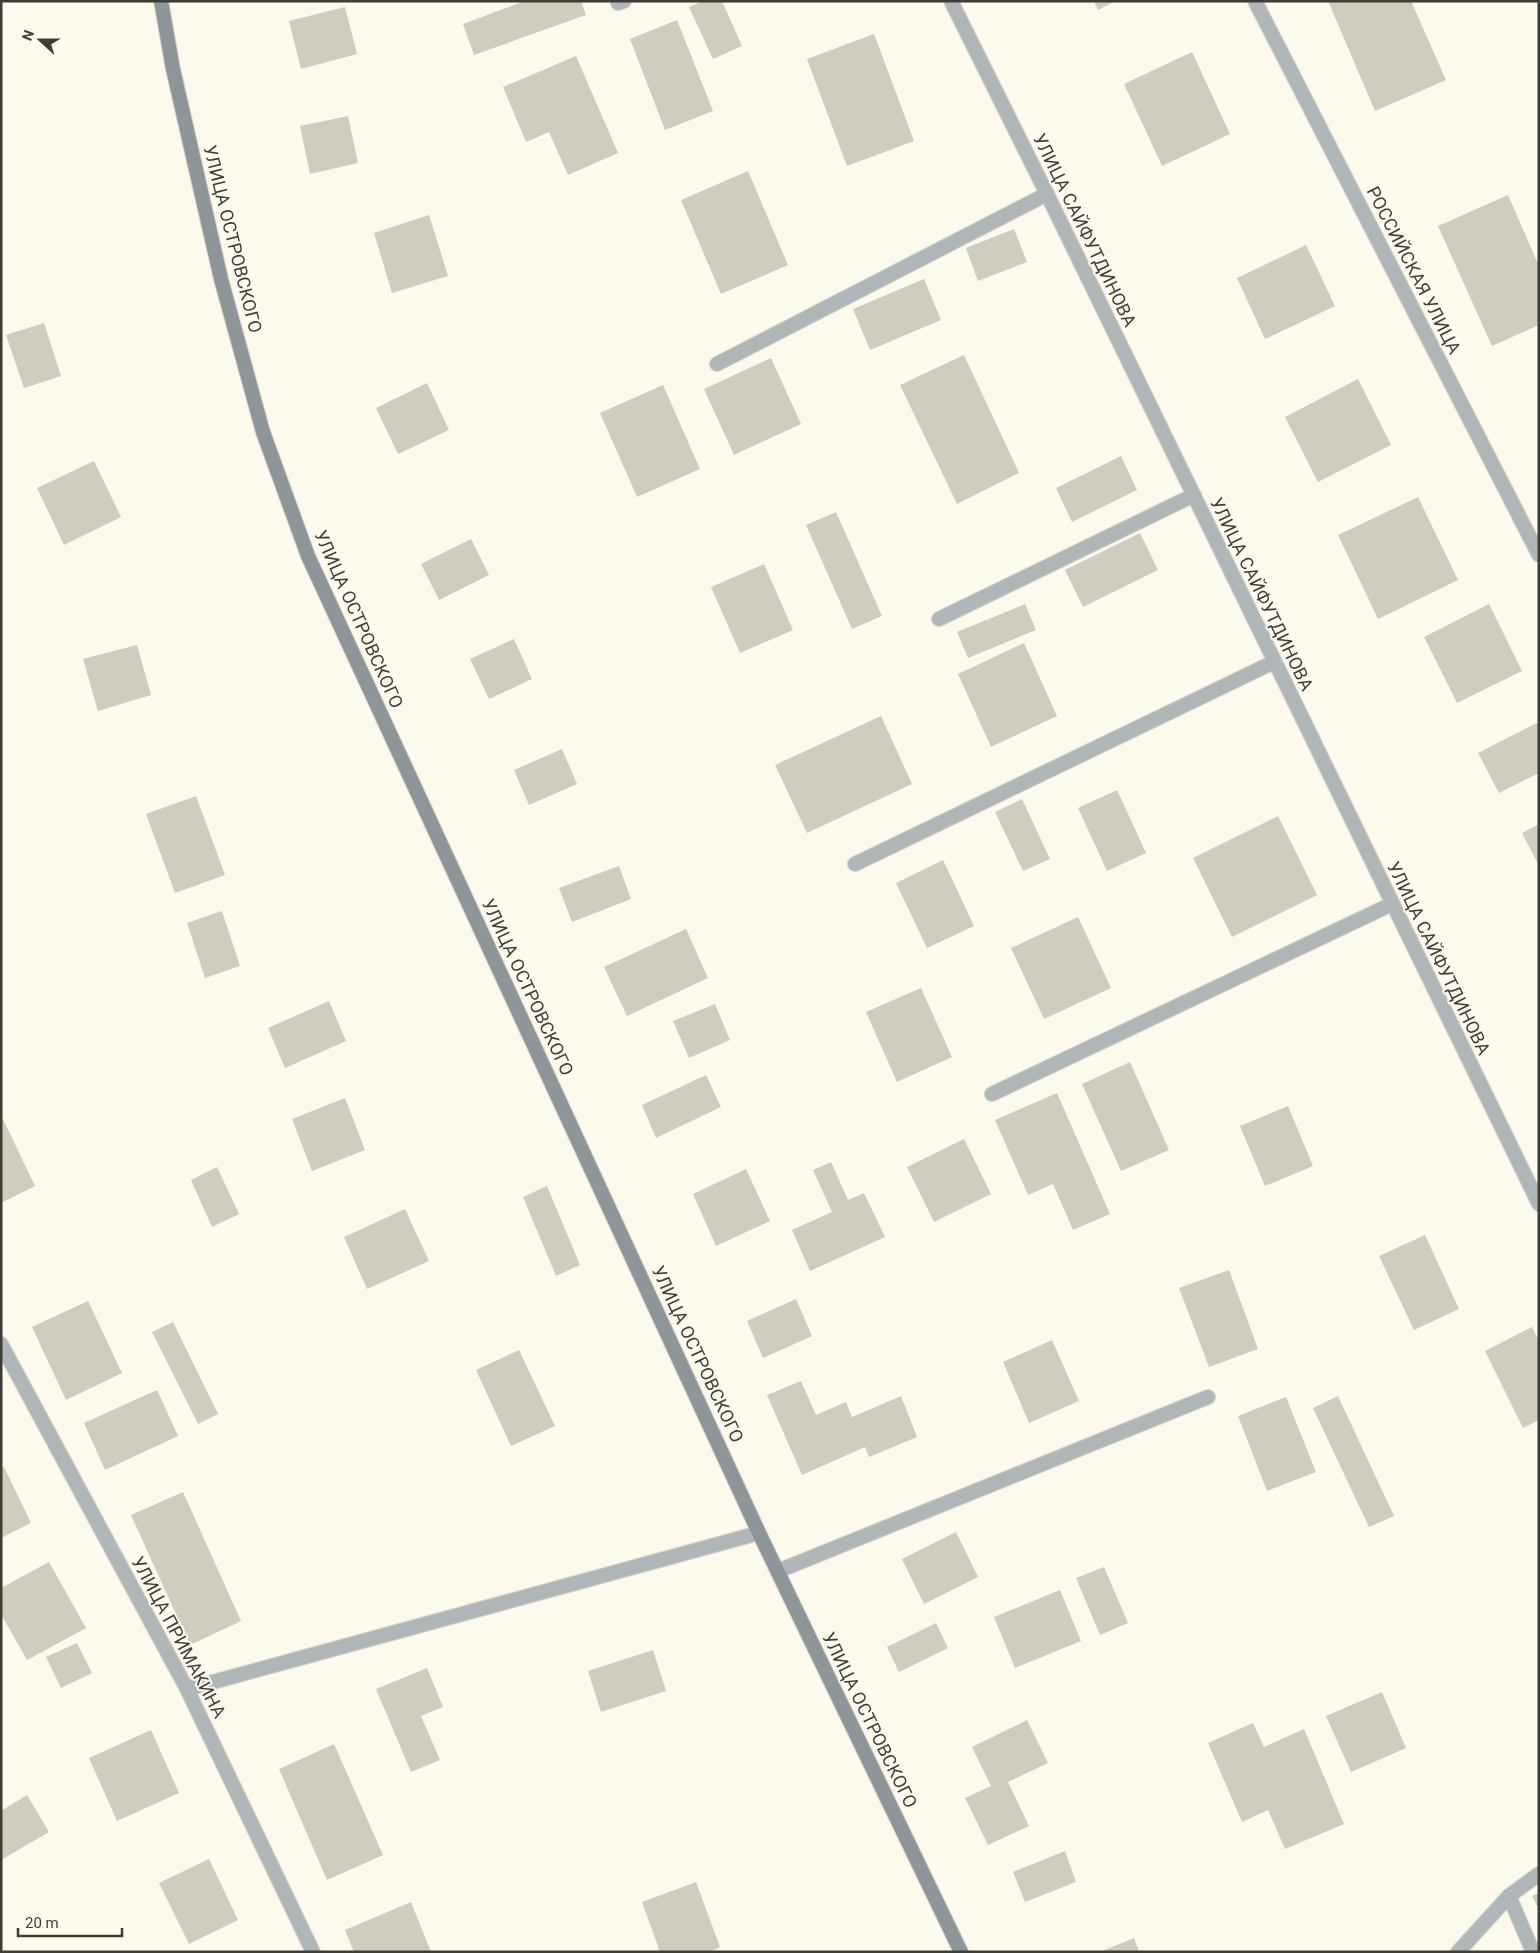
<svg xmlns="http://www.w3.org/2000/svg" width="1540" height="1953" viewBox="0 0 1540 1953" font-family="Roboto,sans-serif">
  <rect width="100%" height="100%" fill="#fcfaed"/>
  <g fill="#cfcdc0">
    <path d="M525 1H581L586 15 474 55 463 24Z"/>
    <path d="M703 1H722L742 46 713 59 689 7Z"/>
    <path d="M1094 1H1116L1098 10Z"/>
    <path d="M1328 1H1411L1446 80 1375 111Z"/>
    <path d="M345 7 357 54 301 69 289 21Z"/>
    <path d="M677 20 713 111 665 130 630 39Z"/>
    <path d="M874 34 914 141 847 166 807 59Z"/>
    <path d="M1192 52 1230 134 1162 166 1124 84Z"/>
    <path d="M576 56 618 153 568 175 549 132 526 142 503 87Z"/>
    <path d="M348 116 358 163 310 174 300 126Z"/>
    <path d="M748 171 788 265 721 294 681 200Z"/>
    <path d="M1508 195 1539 266V325L1492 346 1438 226Z"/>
    <path d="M429 215 448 276 392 293 374 233Z"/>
    <path d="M1014 229 1027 262 978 281 966 248Z"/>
    <path d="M1306 245 1335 306 1265 339 1237 278Z"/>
    <path d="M924 279 941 320 870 350 853 309Z"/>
    <path d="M44 323 61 376 24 388 6 335Z"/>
    <path d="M964 355 1019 473 957 504 900 385Z"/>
    <path d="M771 358 801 424 734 455 704 389Z"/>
    <path d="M1358 379 1391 445 1318 482 1285 417Z"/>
    <path d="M427 383 449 430 398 454 376 408Z"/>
    <path d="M663 385 700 469 637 497 600 413Z"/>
    <path d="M1121 456 1137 490 1072 522 1056 488Z"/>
    <path d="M94 461 121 517 64 545 37 488Z"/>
    <path d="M1418 497 1458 580 1378 619 1338 535Z"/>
    <path d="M836 512 882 616 852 629 806 525Z"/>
    <path d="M1140 533 1158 570 1083 607 1065 570Z"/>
    <path d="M471 539 489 575 439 600 421 564Z"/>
    <path d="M764 564 793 630 740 653 711 587Z"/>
    <path d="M1025 604 1036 630 968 658 957 632Z"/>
    <path d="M1489 604 1522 671 1457 703 1424 637Z"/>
    <path d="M514 639 532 679 489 699 470 659Z"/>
    <path d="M1024 643 1057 716 991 747 958 674Z"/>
    <path d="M137 645 151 695 98 711 83 659Z"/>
    <path d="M881 716 912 784 807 833 775 765Z"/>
    <path d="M1539 722V773L1499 793 1478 753Z"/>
    <path d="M562 749 577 784 529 805 514 770Z"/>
    <path d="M1117 790 1146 853 1107 871 1078 808Z"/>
    <path d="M196 796 225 875 175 893 146 814Z"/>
    <path d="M1022 799 1050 859 1023 871 995 812Z"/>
    <path d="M1278 816 1317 895 1232 937 1193 858Z"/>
    <path d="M1539 824V866L1522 833Z"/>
    <path d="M943 860 974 926 927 948 896 883Z"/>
    <path d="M619 866 631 899 572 922 559 888Z"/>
    <path d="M222 911 240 966 205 978 187 923Z"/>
    <path d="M1078 917 1111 988 1044 1019 1011 948Z"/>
    <path d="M686 929 708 978 627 1016 604 967Z"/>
    <path d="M921 988 952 1057 897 1082 866 1012Z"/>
    <path d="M329 1001 346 1041 285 1068 268 1028Z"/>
    <path d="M715 1004 730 1040 689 1058 673 1021Z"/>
    <path d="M1130 1062 1169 1150 1121 1171 1082 1084Z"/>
    <path d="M706 1075 721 1107 656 1138 642 1105Z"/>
    <path d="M1057 1093 1110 1214 1073 1230 1053 1184 1028 1195 995 1120Z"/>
    <path d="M345 1098 365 1150 312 1171 292 1119Z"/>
    <path d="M1288 1106 1313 1166 1265 1186 1240 1126Z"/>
    <path d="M1 1115 35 1186 1 1203Z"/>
    <path d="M964 1139 991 1194 934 1222 907 1167Z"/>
    <path d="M831 1162 848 1200 864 1193 885 1237 810 1271 792 1230 832 1212 813 1170Z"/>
    <path d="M217 1167 239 1214 212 1227 191 1180Z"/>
    <path d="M746 1169 770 1221 716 1246 693 1194Z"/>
    <path d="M547 1186 580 1265 556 1276 523 1197Z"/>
    <path d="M405 1209 429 1261 367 1289 344 1237Z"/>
    <path d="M1425 1235 1459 1309 1414 1330 1379 1256Z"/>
    <path d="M1229 1270 1258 1349 1209 1367 1179 1288Z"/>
    <path d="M796 1299 812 1336 763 1358 747 1321Z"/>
    <path d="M88 1301 122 1373 66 1400 32 1327Z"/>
    <path d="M173 1322 218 1414 198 1424 152 1332Z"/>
    <path d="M1532 1327 1539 1341V1420L1523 1428 1485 1351Z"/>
    <path d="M1052 1340 1079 1401 1029 1423 1003 1362Z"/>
    <path d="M519 1350 555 1426 511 1446 476 1370Z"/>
    <path d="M801 1381 816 1415 846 1402 852 1417 901 1396 917 1437 869 1457 865 1447 802 1475 767 1395Z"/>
    <path d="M157 1390 178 1436 105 1470 84 1423Z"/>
    <path d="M1338 1396 1394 1516 1369 1527 1313 1408Z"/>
    <path d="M1286 1397 1316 1472 1267 1491 1238 1416Z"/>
    <path d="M4 1467 31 1523 1 1538V1469Z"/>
    <path d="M183 1492 241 1621 190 1645 131 1515Z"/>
    <path d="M956 1532 978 1577 924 1604 902 1559Z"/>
    <path d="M49 1562 86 1628 27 1660 1 1614V1588Z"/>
    <path d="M1104 1567 1128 1623 1100 1635 1076 1578Z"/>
    <path d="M1060 1590 1081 1641 1015 1668 994 1617Z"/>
    <path d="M936 1623 948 1648 899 1672 887 1647Z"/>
    <path d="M77 1643 92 1673 61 1688 46 1657Z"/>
    <path d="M653 1650 666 1691 601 1712 588 1671Z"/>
    <path d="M427 1668 443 1707 421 1716 440 1760 411 1772 376 1689Z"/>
    <path d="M1382 1692 1406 1748 1351 1772 1326 1716Z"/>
    <path d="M1027 1720 1048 1763 1008 1782 1029 1826 988 1845 965 1798 991 1786 972 1747Z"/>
    <path d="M1253 1723 1264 1747 1304 1729 1344 1824 1285 1849 1268 1810 1242 1822 1208 1743Z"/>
    <path d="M151 1730 179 1793 117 1821 89 1758Z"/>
    <path d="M334 1744 383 1855 327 1880 279 1769Z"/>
    <path d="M27 1795 49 1832 1 1860V1811Z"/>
    <path d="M1065 1851 1076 1882 1025 1902 1013 1872Z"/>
    <path d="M209 1859 238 1920 189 1944 159 1883Z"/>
    <path d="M696 1882 720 1947 709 1952H660L642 1902Z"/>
    <path d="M1539 1893V1910L1532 1896Z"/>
    <path d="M411 1902 431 1952H354L345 1930Z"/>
    <path d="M1134 1938 1139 1952H1100Z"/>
  </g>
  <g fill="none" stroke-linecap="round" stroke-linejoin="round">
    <g stroke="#d6d4c9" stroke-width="16">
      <g id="service">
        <path d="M618 3 624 1"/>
        <path d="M717 364 1047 194"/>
        <path d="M939 619 1194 495"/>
        <path d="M855 864 1274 662"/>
        <path d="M992 1094 1392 904"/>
        <path d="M778 1571 1208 1397"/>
      </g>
    </g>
    <g stroke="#d6d4c9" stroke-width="16">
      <g id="minor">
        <path d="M951 1 1047 194 1539 1204"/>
        <path d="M1255 1 1539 555"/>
        <path d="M1 1344 187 1689 313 1952"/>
        <path d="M187 1689 759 1533"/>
        <path d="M1509 1896 1533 1952"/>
      </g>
    </g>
    <g stroke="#d6d4c9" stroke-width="16">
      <path id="tertiary" d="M1458 1952 1509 1896 1539 1874"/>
    </g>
    <g stroke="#d6d4c9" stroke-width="16">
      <path id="secondary" d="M161 1 173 69 221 279 263 432 308 556 759 1533 961 1952"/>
    </g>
    <use href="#service" stroke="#b1b7b9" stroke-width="14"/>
    <use href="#minor" stroke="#b1b7b9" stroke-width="14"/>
    <use href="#tertiary" stroke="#b1b7b9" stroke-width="14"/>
    <use href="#secondary" stroke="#8e969a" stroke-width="14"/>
  </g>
  <g text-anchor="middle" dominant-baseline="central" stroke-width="4" stroke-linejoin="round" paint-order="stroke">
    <g font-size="18" fill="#3e3d38" stroke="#fcfaed">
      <text transform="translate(1085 230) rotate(64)">УЛИЦА САЙФУТДИНОВА</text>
      <text transform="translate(233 239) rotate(76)">УЛИЦА ОСТРОВСКОГО</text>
      <text transform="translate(1414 270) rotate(63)">РОССИЙСКАЯ УЛИЦА</text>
      <text transform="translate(1262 594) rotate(64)">УЛИЦА САЙФУТДИНОВА</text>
      <text transform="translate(359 619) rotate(66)">УЛИЦА ОСТРОВСКОГО</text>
      <text transform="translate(1439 958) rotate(64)">УЛИЦА САЙФУТДИНОВА</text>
      <text transform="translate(528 987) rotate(65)">УЛИЦА ОСТРОВСКОГО</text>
      <text transform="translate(698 1354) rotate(65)">УЛИЦА ОСТРОВСКОГО</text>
      <text transform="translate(179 1637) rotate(62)">УЛИЦА ПРИМАКИНА</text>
      <text transform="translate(870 1720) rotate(64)">УЛИЦА ОСТРОВСКОГО</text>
    </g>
  </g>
  <rect width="1540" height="1953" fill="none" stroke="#3e3d38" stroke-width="5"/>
  <g transform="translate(40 40) rotate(291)" stroke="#fcfaed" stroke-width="4" paint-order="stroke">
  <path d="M0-4L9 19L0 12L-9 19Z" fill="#3e3d38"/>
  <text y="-8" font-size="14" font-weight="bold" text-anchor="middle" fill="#3e3d38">N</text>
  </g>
  <path d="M18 1928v8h104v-8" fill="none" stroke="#3e3d38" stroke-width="2.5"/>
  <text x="25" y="1928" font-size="15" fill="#3e3d38" stroke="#fcfaed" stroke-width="4" paint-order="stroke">20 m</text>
</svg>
